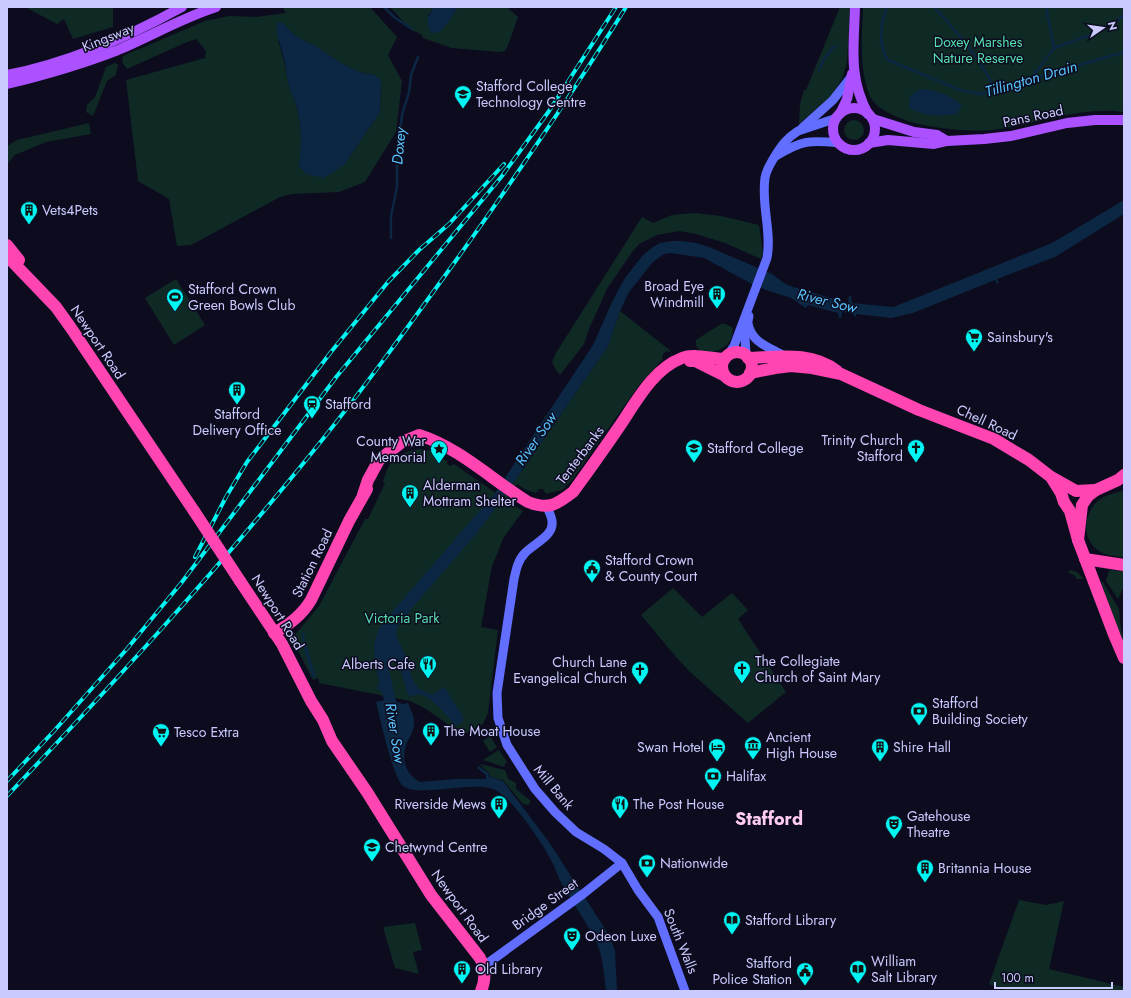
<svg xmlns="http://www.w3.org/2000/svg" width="1131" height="998" viewBox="0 0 1131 998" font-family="Jost,sans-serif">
  <rect width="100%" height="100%" fill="#0d0c1f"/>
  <g fill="#0f2925" fill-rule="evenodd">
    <path d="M25 7H113V27L73 39 64 19 57 24Z"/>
    <path d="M282 7H370L397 37 388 55 402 81 396 132 365 182 339 192 292 194 280 197 191 245 177 246 169 199 138 181 126 80 205 58 206 51 196 39 187 42 127 69 122 62 123 56 205 21 229 16 256 17 286 13ZM283 23 295 36 317 47 342 64 359 72 374 75 381 80 380 112 344 165 299 167 302 147 300 122 295 101 289 86 284 61 278 40Z"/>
    <path d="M390 7H434L428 16 452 17 457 7H507L518 17C515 24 509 46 506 49 504 52 503 51 500 52L452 48 423 38 421 34 411 30Z"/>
    <path d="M840 7H850L847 62 843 77 832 95 799 124 800 104 804 90H806Z"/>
    <path d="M863 7H1124V112C1079 106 1036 125 992 130 963 133 882 126 869 94 859 67 862 36 863 7Z"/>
    <path d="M115 63 118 65 116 75 107 81 93 116 86 112 87 105 95 97 106 67Z"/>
    <circle cx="854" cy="130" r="10"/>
    <path d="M89 123 91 134 46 142 15 155 7 164V146L17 140Z"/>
    <path d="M695 213 721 216 759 225 763 253 761 259 725 243 696 234 679 231 657 235 639 244 632 252 607 289 589 329 584 344 560 375 556 370 552 362 556 353 642 217 653 223 672 215Z"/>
    <path d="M176 279 205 325 174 345 145 298Z"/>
    <path d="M620 311 671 351 670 352 667 351 664 353 662 357 663 359 639 385 572 480 562 490 546 494 543 489H539L536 493 526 490 517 484 506 500 523 511 504 537 492 566 481 627 498 630 488 713 483 724 463 735 426 709 410 701 319 683V681L318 678 313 680 295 645 293 641 294 636 319 606 365 519H368L385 483 383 482C385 475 387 467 392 462 400 453 418 446 430 451 434 452 433 454 436 457L438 456 447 461V464L450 466 454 464 503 498 608 346Z"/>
    <path d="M721 324H725L732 327C738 353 692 361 696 340Z"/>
    <path d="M1124 490V557C1117 556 1109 556 1103 553 1081 543 1082 515 1098 501 1104 495 1116 493 1124 490Z"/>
    <path d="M1069 570 1077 572 1084 579H1077L1074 575 1069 573Z"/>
    <path d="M1109 570 1124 571V586L1118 599 1106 581Z"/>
    <path d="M1101 582H1103L1119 609 1120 623 1124 647Z"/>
    <path d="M673 588 702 617 732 593 748 610 738 619 786 692 748 723 690 672 676 657 641 615Z"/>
    <path d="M490 736 497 747 490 752 483 741Z"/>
    <path d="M499 750 507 762 505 764 504 767 483 760Z"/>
    <path d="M479 764 505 770 508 777 507 778 516 783V789L531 801 528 805 523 804 503 780 491 777 488 772Z"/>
    <path d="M1019 900 1046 905 1064 901 1049 969 1124 987V991H1007L989 984Z"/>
    <path d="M415 923 422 950 413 952 419 974 395 968 383 927Z"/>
  </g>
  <g fill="#0b2743">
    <path d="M434 7H457L452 17 440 32 432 33C425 23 427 17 434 7Z"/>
    <path d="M277 23H283L295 36 317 47 342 64 359 72 374 75 381 80 380 112 344 165 324 178 307 174 299 167C302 145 302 122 295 101 293 96 290 91 289 86 287 79 286 70 285 62 282 49 276 37 277 23Z"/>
    <path d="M920 89C938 91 949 94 962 106L957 114C937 116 927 117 909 108L910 96Z"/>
    <path d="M1124 200V214L1055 257 997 279 999 283 997 284 995 280 913 313 891 318 856 314V317L851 313 842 312 841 318H839L838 313 808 305 806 308 804 307 791 298 766 290 748 282 704 258 671 253 664 254 653 262 629 292 620 311 608 346 503 498 476 534 412 608 399 625 396 631 397 638 408 661 412 679 419 689 432 695 444 687 463 717V721L456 726C446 716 426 686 411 697L408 695 400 667 393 659 387 661 396 701 402 704 408 703C410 709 414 715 414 721 415 731 409 737 406 745 401 760 406 775 420 782L454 779H486V775L477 768 479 766 488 773 490 777 503 781 549 842 609 935 615 951 617 991H606C604 975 603 958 597 943 588 924 575 907 564 888 560 881 557 874 554 866 547 849 510 794 493 789 470 781 419 798 403 786 393 778 380 717 376 702L384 700 381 691 378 690 377 685 380 684C374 662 370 646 381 625L495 493 593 345 613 300 625 278 643 255 653 247 660 243 672 241H681L696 243 709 247 772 274 784 283 790 286 848 303 849 296H851L852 303 893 307 911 300 1052 243Z"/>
    <path d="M303 631H305L304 637 316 677 313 678C310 666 299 642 303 631Z"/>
  </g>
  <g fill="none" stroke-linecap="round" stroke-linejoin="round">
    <g stroke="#0b2743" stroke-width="2.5">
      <path d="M384 7 394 17 412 29"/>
      <path d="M934 7C957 32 981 59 995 90"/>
      <path d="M881 43 882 22 887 7"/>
      <path d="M882 43 884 54 888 60 960 90 981 94 1124 52"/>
      <path d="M1054 48C1078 39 1104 32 1124 15"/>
      <path d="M819 70 824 59 833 47H836"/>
      <path d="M1030 80 1054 48 1046 7"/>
      <path d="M391 238V216L397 187V154L402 115 409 92 411 75 418 57"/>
    </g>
    <g stroke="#616eff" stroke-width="9">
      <path d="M802 128 833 100 851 77"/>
      <path d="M776 156C802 140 810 140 839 143"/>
      <path d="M748 324C752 343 769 347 784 356"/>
      <path d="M728 355 734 346 767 258C772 232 761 205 765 178 766 170 771 163 775 156 782 145 787 138 798 131L837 118"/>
      <path d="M746 355 745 337 749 316"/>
      <path d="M547 507C549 512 552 517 552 522 554 536 533 544 525 553 518 560 516 570 514 579L497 693 498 718 507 745 535 789 555 812 576 832 604 849 622 863 638 890 658 917 685 991"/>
      <path d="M484 966 583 894 622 863"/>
    </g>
    <g stroke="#ab51ff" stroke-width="10">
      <path d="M855 7C854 47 848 77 868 114"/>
      <path d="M7 75C68 63 128 37 182 7"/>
      <path d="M7 84C44 75 82 64 118 50 151 36 182 18 216 7"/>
      <circle cx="854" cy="129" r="21"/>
      <path d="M840 114 847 99 852 74"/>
      <path d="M873 119 914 132 937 135 947 141"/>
      <path d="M869 143 888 140 934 144 947 141 984 139 1011 136 1067 123 1095 120H1124"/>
    </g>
    <g stroke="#ff45b2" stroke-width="12">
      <path d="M7 245 19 260"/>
      <path d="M7 256 56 307 71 328 194 511"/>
      <circle cx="737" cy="367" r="15"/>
      <path d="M748 358C779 357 811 351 837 371"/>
      <path d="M690 361H695L723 375"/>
      <path d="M750 373 775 368 791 366 812 368 841 374 919 410 994 439 1029 460 1051 477 1061 493 1064 502 1070 511 1078 540"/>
      <path d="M1124 475 1118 480 1096 490 1088 496 1082 505 1078 540 1115 637 1124 658"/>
      <path d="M1053 478 1076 491 1096 490"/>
      <path d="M363 495 368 480 379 460 402 442 419 435C460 448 492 480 528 502 549 510 556 505 573 492 589 470 604 449 619 427 636 402 653 369 682 358 694 353 711 359 724 359"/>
      <path d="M1085 559 1124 565"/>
      <path d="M240 581 282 644 311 701 323 720 332 741 367 792 431 895 480 958C486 969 486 979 481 991"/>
      <path d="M274 633C290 624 302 615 311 600L349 521 367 489"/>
    </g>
    <g stroke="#00f5f3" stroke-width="4">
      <g id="rail">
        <path d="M195 557 226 497 247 462 331 352 388 282 419 250 449 224 504 164"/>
        <path d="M7 781 54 731 126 650 182 582 337 376 502 176 549 111 616 7"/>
        <path d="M7 796C110 687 211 577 306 460 359 395 408 327 457 259 516 176 573 93 626 7"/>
      </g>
    </g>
    <use href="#rail" stroke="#0d0c1f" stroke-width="2.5" stroke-dasharray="8" stroke-linecap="butt"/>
    <path stroke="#ff45b2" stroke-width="12" d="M194 511 240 581"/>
  </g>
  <defs>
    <g id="university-pin" transform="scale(0.9)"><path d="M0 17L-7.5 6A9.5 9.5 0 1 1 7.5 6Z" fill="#00f5f3" stroke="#0d0c1f"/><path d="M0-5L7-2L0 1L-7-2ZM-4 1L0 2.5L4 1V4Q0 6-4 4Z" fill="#111"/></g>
    <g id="building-pin" transform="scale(0.9)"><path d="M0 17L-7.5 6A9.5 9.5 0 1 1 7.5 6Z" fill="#00f5f3" stroke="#0d0c1f"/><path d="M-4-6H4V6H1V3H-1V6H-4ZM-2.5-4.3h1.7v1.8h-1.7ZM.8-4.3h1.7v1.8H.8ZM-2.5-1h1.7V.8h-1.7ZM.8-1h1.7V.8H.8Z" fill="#111"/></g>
    <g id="stadium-pin" transform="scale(0.9)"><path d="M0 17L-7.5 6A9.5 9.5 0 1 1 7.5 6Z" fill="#00f5f3" stroke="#0d0c1f"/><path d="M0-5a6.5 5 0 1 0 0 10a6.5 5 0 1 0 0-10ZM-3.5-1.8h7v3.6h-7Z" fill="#111"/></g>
    <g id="supermarket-pin" transform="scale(0.9)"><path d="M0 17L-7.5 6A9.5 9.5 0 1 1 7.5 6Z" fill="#00f5f3" stroke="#0d0c1f"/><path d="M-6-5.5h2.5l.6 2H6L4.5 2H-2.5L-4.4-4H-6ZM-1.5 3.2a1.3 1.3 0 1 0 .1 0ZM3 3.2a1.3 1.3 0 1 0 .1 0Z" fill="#111"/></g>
    <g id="station-pin" transform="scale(0.9)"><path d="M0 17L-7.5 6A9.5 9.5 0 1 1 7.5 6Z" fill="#00f5f3" stroke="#0d0c1f"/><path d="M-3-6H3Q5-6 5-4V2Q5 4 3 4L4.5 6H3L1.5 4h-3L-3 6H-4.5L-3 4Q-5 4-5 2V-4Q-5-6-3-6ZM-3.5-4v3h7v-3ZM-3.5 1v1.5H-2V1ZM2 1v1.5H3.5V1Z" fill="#111"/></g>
    <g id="church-pin" transform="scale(0.9)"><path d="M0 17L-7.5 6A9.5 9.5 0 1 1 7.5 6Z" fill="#00f5f3" stroke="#0d0c1f"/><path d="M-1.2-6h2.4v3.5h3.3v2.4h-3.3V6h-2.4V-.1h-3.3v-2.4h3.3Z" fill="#111"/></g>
    <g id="sight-pin" transform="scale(0.9)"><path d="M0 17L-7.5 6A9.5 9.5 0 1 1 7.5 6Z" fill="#00f5f3" stroke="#0d0c1f"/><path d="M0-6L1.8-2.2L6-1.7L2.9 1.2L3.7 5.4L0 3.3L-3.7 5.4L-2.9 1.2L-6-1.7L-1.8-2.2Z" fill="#111"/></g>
    <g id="civic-pin" transform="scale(0.9)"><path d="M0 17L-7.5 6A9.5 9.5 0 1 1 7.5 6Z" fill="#00f5f3" stroke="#0d0c1f"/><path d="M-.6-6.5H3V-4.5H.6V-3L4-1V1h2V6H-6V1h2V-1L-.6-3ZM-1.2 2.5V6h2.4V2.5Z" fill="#111"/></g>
    <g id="restaurant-pin" transform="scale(0.9)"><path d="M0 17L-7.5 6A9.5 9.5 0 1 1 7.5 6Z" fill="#00f5f3" stroke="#0d0c1f"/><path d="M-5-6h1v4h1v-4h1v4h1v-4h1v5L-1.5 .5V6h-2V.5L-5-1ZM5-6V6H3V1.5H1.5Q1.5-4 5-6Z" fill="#111"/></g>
    <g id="bank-pin" transform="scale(0.9)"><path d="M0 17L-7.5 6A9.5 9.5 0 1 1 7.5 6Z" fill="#00f5f3" stroke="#0d0c1f"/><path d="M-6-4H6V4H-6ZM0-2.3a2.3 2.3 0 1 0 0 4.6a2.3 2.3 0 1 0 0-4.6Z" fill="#111"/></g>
    <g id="museum-pin" transform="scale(0.9)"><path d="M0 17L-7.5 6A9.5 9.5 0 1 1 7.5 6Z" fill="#00f5f3" stroke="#0d0c1f"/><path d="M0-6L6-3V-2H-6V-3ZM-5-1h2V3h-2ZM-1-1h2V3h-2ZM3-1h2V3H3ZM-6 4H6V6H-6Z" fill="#111"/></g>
    <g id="hotel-pin" transform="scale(0.9)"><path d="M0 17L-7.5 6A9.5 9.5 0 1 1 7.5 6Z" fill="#00f5f3" stroke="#0d0c1f"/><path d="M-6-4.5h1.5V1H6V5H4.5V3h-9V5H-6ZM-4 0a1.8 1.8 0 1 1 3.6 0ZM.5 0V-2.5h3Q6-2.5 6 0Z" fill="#111"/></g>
    <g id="theatre-pin" transform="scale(0.9)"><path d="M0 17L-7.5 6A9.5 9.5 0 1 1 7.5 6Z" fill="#00f5f3" stroke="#0d0c1f"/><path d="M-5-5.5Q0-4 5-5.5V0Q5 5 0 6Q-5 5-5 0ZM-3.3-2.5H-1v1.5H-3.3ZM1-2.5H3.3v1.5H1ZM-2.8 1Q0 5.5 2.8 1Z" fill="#111"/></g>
    <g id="library-pin" transform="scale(0.9)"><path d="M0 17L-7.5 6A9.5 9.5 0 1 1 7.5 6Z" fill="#00f5f3" stroke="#0d0c1f"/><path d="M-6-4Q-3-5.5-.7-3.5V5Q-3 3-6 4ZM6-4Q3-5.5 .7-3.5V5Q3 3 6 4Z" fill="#111"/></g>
  </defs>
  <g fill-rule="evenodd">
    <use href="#university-pin" x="463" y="94"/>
    <use href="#building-pin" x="29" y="210"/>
    <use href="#building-pin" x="717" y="294"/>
    <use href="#stadium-pin" x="175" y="297"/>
    <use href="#supermarket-pin" x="974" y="337"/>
    <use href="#building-pin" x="237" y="390"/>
    <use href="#station-pin" x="312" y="404"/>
    <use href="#university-pin" x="694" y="448"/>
    <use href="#church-pin" x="916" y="448"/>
    <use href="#sight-pin" x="439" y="449"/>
    <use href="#building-pin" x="410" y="493"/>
    <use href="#civic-pin" x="592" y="568"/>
    <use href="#restaurant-pin" x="428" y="664"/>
    <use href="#church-pin" x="742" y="669"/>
    <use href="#church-pin" x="640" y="670"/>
    <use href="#bank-pin" x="919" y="711"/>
    <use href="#building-pin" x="431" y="731"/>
    <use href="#supermarket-pin" x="161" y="732"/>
    <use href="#museum-pin" x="753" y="745"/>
    <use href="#hotel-pin" x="717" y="747"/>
    <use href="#building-pin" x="880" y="747"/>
    <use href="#bank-pin" x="713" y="776"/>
    <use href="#building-pin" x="499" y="804"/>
    <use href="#restaurant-pin" x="620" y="804"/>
    <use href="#theatre-pin" x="894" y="824"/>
    <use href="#university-pin" x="372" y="847"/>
    <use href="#bank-pin" x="647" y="863"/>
    <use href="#building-pin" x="925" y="868"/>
    <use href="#library-pin" x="732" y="920"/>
    <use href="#theatre-pin" x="572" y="936"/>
    <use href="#building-pin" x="462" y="969"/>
    <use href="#library-pin" x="858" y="969"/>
    <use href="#civic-pin" x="805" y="971"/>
  </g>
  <g text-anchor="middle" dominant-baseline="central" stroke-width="3" stroke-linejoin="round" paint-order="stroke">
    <g font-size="14" fill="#cacaff" stroke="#0d0c1f">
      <text transform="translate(108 37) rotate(-22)">Kingsway</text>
      <text transform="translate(1033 116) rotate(-12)">Pans Road</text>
      <text transform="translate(98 342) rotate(56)">Newport Road</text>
      <text transform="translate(987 422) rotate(25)">Chell Road</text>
      <text transform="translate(580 455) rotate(-53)">Tenterbanks</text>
      <text transform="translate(312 563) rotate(-64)">Station Road</text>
      <text transform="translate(278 612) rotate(58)">Newport Road</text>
      <text transform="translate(554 787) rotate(50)">Mill Bank</text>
      <text transform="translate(545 904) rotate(-36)">Bridge Street</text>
      <text transform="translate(460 906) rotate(54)">Newport Road</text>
      <text transform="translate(681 941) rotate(68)">South Walls</text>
    </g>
    <g font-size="14" fill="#56dfae" stroke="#0d0c1f">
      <text x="978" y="42">Doxey Marshes<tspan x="978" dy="16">Nature Reserve</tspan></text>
      <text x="402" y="618">Victoria Park</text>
    </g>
    <g font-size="14" fill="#cacaff" stroke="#0d0c1f" text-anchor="start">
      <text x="476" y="86">Stafford College<tspan x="476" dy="16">Technology Centre</tspan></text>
      <text x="42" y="210">Vets4Pets</text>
      <text x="704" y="286" text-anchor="end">Broad Eye<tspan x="704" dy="16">Windmill</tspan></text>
      <text x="188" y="289">Stafford Crown<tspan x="188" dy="16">Green Bowls Club</tspan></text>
      <text x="987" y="337">Sainsbury's</text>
      <text x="325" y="404">Stafford</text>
      <text x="237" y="414" text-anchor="middle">Stafford<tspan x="237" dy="16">Delivery Office</tspan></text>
      <text x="903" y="440" text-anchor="end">Trinity Church<tspan x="903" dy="16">Stafford</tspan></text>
      <text x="426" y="441" text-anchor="end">County War<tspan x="426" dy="16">Memorial</tspan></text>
      <text x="707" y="448">Stafford College</text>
      <text x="423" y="485">Alderman<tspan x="423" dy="16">Mottram Shelter</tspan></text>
      <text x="605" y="560">Stafford Crown<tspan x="605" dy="16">&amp; County Court</tspan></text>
      <text x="755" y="661">The Collegiate<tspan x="755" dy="16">Church of Saint Mary</tspan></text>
      <text x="627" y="662" text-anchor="end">Church Lane<tspan x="627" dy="16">Evangelical Church</tspan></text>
      <text x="415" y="664" text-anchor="end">Alberts Cafe</text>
      <text x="932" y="703">Stafford<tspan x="932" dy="16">Building Society</tspan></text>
      <text x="444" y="731">The Moat House</text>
      <text x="174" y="732">Tesco Extra</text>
      <text x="766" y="737">Ancient<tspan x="766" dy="16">High House</tspan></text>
      <text x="704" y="747" text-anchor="end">Swan Hotel</text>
      <text x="893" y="747">Shire Hall</text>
      <text x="726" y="776">Halifax</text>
      <text x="486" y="804" text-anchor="end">Riverside Mews</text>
      <text x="633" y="804">The Post House</text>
      <text x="907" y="816">Gatehouse<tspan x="907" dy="16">Theatre</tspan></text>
      <text x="385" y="847">Chetwynd Centre</text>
      <text x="660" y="863">Nationwide</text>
      <text x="938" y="868">Britannia House</text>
      <text x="745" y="920">Stafford Library</text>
      <text x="585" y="936">Odeon Luxe</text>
      <text x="871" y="961">William<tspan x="871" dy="16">Salt Library</tspan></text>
      <text x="792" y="963" text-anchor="end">Stafford<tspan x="792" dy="16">Police Station</tspan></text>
      <text x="475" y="969">Old Library</text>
    </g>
    <g font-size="15" font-style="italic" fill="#58c4ff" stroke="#0d0c1f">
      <text transform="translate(1031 79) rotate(-16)">Tillington Drain</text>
      <text transform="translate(399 146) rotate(-85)">Doxey</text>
      <text transform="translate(827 301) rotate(14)">River Sow</text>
      <text transform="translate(536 439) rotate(-55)">River Sow</text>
      <text transform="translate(395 733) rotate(81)">River Sow</text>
    </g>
    <g font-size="18" font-weight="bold" fill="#ffccf2" stroke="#0d0c1f">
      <text x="769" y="819">Stafford</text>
    </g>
  </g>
  <rect width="1131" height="998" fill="none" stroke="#cacaff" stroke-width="16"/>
  <g transform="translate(1103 28) rotate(77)" stroke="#0d0c1f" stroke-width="3" paint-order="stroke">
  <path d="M0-3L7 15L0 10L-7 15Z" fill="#cacaff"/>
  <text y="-6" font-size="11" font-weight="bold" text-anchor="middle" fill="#cacaff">N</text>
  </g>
  <path d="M995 982v6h117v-6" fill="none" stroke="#cacaff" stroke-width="2"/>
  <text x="1001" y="982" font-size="12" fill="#cacaff" stroke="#0d0c1f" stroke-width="3" paint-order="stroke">100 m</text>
</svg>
